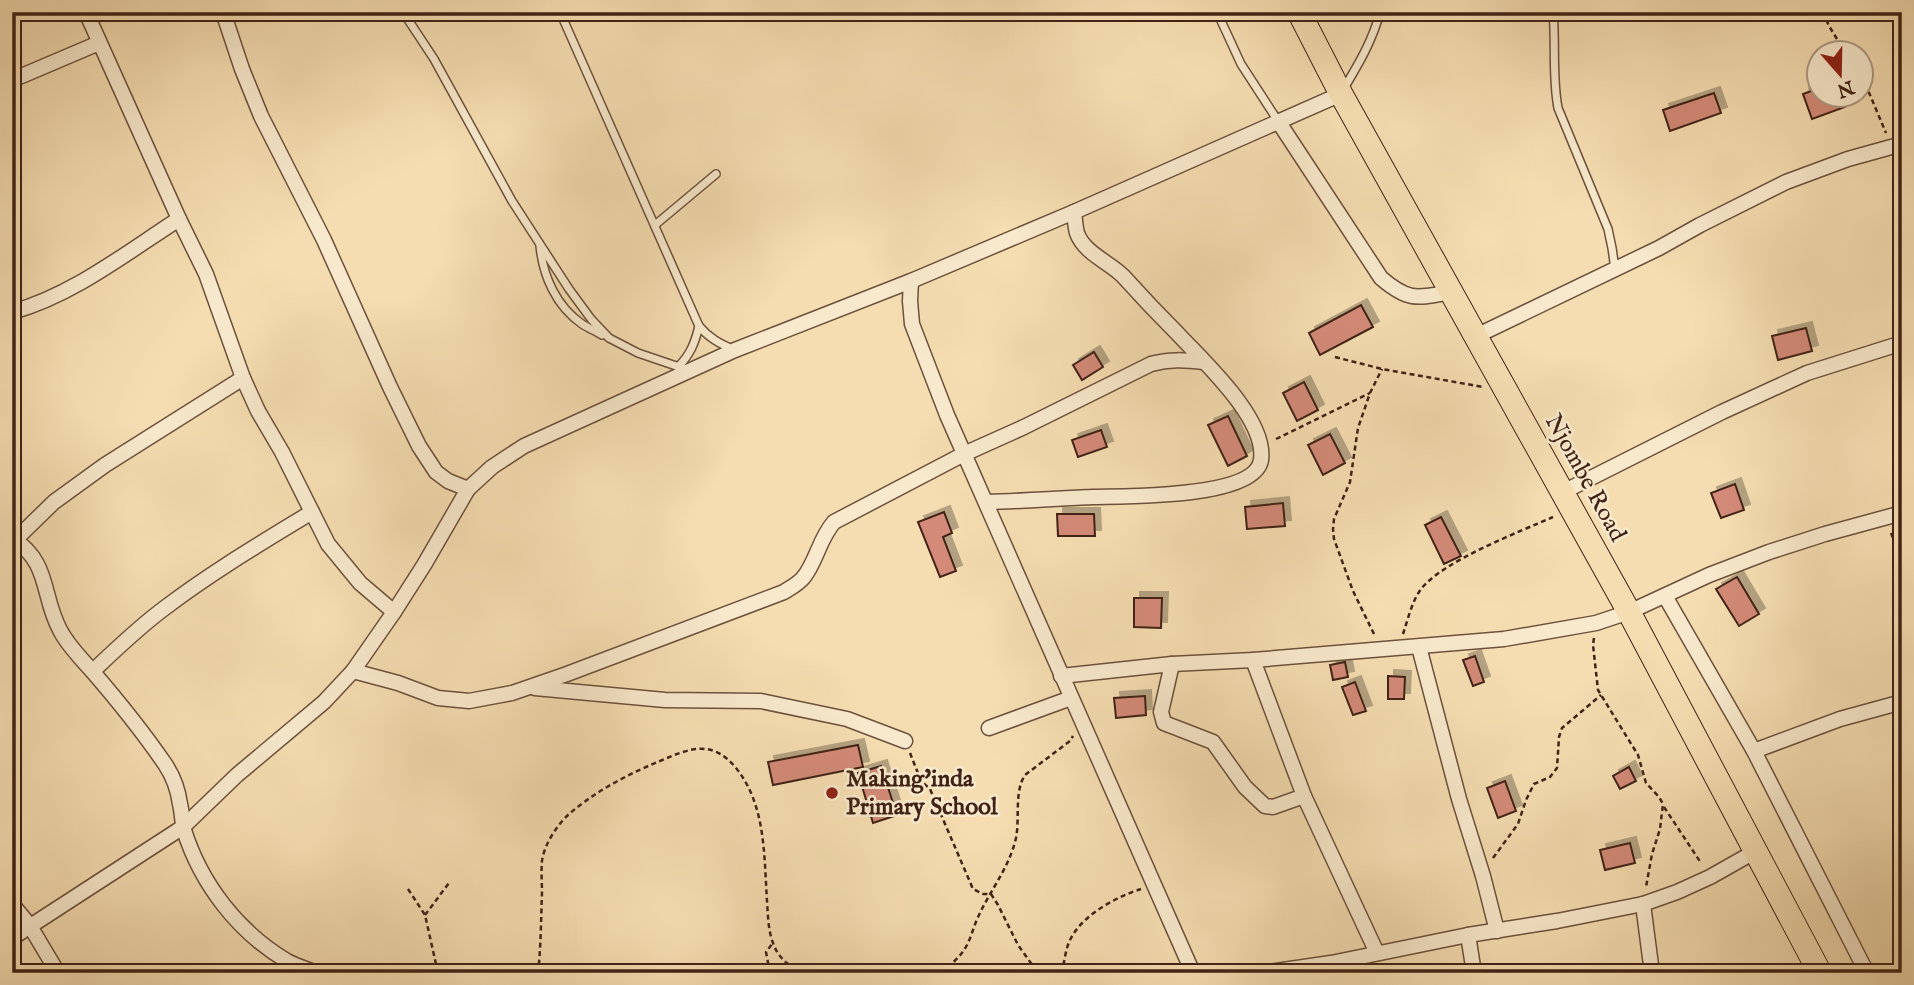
<svg xmlns="http://www.w3.org/2000/svg" width="1914" height="985" viewBox="0 0 1914 985" font-family="'IM FELL English',serif">
  <defs>
    <filter id="shadow"><feDropShadow dx="6" dy="-6" stdDeviation="0" flood-color="#0004"/></filter>
  </defs>
  <rect width="100%" height="100%" fill="#f5ddb1"/>
  <filter id="stains"><feTurbulence type="fractalNoise" baseFrequency=".00286" numOctaves="4"/><feColorMatrix values="0 0 0 0 .2 0 0 0 0 .09 0 0 0 0 .02 0 0 0 .5 -.17"/></filter>
  <radialGradient id="worn" r=".72"><stop offset=".6" stop-color="#630" stop-opacity="0"/><stop offset="1" stop-color="#630" stop-opacity=".3"/></radialGradient>
  <g fill="#d38a78" stroke="#402216" stroke-width="2" filter="url(#shadow)">
    <path d="M1819 88V94H1841L1845 107 1812 119 1803 94Z"/>
    <path d="M1714 93 1721 113 1670 131 1663 110Z"/>
    <path d="M1361 305 1373 327 1320 355 1309 333Z"/>
    <path d="M1806 328 1812 351 1778 360 1772 336Z"/>
    <path d="M1094 352 1103 367 1082 380 1073 365Z"/>
    <path d="M1304 382 1318 410 1297 421 1283 393Z"/>
    <path d="M1228 416 1247 456 1228 466 1208 425Z"/>
    <path d="M1101 430 1107 447 1078 457 1072 440Z"/>
    <path d="M1330 434 1345 463 1323 475 1308 445Z"/>
    <path d="M1735 484 1744 510 1721 518 1711 493Z"/>
    <path d="M1283 503 1285 526 1247 529 1245 507Z"/>
    <path d="M944 512 952 533 943 537 956 571 940 577 918 522Z"/>
    <path d="M1057 514H1094L1095 536H1058Z"/>
    <path d="M1441 517 1461 556 1444 564 1425 525Z"/>
    <path d="M1737 577 1759 614 1739 626 1716 589Z"/>
    <path d="M1134 598H1162L1161 628 1134 627Z"/>
    <path d="M1475 656 1484 682 1473 686 1463 660Z"/>
    <path d="M1345 662 1348 677 1333 680 1330 665Z"/>
    <path d="M1388 676 1405 677 1404 699H1388Z"/>
    <path d="M1355 682 1366 711 1353 715 1342 687Z"/>
    <path d="M1145 696 1146 715 1116 718 1114 698Z"/>
    <path d="M858 745 863 767 773 785 768 762Z"/>
    <path d="M881 766 897 815 873 823 858 773Z"/>
    <path d="M1629 767 1636 781 1620 789 1613 776Z"/>
    <path d="M1505 781 1516 811 1498 818 1487 788Z"/>
    <path d="M1630 843 1635 863 1605 870 1600 850Z"/>
  </g>
  <g fill="none" stroke-linecap="round" stroke-linejoin="round">
    <g stroke="#6d513d" stroke-width="10">
      <g id="service">
        <path d="M403 12 434 59 512 201 569 289 591 319 609 338 638 353 688 370"/>
        <path d="M560 12 699 326C709 338 720 344 735 350"/>
        <path d="M1217 12 1241 64 1278 121"/>
        <path d="M1553 12C1556 44 1552 76 1558 108L1608 229 1612 248 1615 269"/>
        <path d="M1343 90C1358 65 1373 40 1380 12"/>
        <path d="M655 225 716 174"/>
        <path d="M540 246C543 276 556 306 582 324 588 328 596 331 602 335"/>
        <path d="M678 367C690 355 695 343 699 326"/>
      </g>
    </g>
    <g stroke="#6d513d" stroke-width="17">
      <g id="minor">
        <path d="M86 12 179 219 206 274 243 378 258 411 282 452 328 544 360 583 394 612"/>
        <path d="M223 12 242 69 261 116 324 240 390 387 419 446 436 472 448 481 468 489"/>
        <path d="M12 80 99 43"/>
        <path d="M1278 121 1381 278C1409 302 1417 298 1452 292"/>
        <path d="M911 281 910 301 912 324 947 415 1193 973"/>
        <path d="M12 312C73 295 126 253 179 219"/>
        <path d="M1476 336 1659 248 1700 225 1786 182 1848 159 1902 144"/>
        <path d="M1563 492 1722 412 1807 373 1902 343"/>
        <path d="M986 502C1021 501 1056 499 1092 497 1123 496 1255 499 1261 460 1267 419 1203 361 1178 334 1159 315 1141 296 1123 276 1109 262 1084 253 1077 233 1075 226 1075 218 1074 212"/>
        <path d="M12 538C51 563 41 595 60 630 68 646 81 658 93 672 118 701 143 732 165 764 173 776 178 789 180 804 182 812 182 821 184 830 201 884 238 932 287 961 296 966 307 969 317 973"/>
        <path d="M15 540 54 502 105 465 243 378"/>
        <path d="M1665 596 1754 751 1867 973"/>
        <path d="M1419 647 1459 799 1483 876 1497 931"/>
        <path d="M1253 660 1304 796 1377 953"/>
        <path d="M1172 664 1161 712 1164 723 1213 742 1245 787 1265 806 1273 807 1304 796"/>
        <path d="M93 671C116 649 140 626 166 607 212 572 263 542 312 512"/>
        <path d="M353 671 398 683 438 698 469 701 512 693 567 674 784 592C790 588 798 584 803 578 816 563 819 539 834 522L964 454 1024 427 1151 364C1169 359 1185 360 1204 362"/>
        <path d="M1061 676 1172 664 1253 660 1504 639 1596 623 1629 612 1709 575 1769 552 1825 534 1902 513"/>
        <path d="M535 688 665 700 761 701 847 719 905 741"/>
        <path d="M989 728 1071 698"/>
        <path d="M1754 751 1840 719 1902 702"/>
        <path d="M12 904 30 926 58 973"/>
        <path d="M1643 904 1652 973"/>
        <path d="M1468 935 1474 973"/>
        <path d="M12 938 183 827 237 775 324 702 353 671 394 612 424 565 468 489 492 467 524 446 735 350 911 281 1074 212 1341 94"/>
        <path d="M1261 973 1331 963 1468 935 1557 921 1643 904 1677 892 1710 877 1756 851"/>
      </g>
    </g>
    <g stroke="#402216" stroke-width="25">
      <path id="trunk" d="M1299 12 1341 94 1629 612 1820 973"/>
    </g>
    <g stroke="#402216" stroke-width="2.5" stroke-dasharray="5 3.5" stroke-linecap="butt">
      <path d="M1823 12 1829 26 1845 52"/>
      <path d="M1862 76 1886 133"/>
      <path d="M1335 357 1382 369 1483 387"/>
      <path d="M1276 439 1370 393"/>
      <path d="M1891 533 1902 561"/>
      <path d="M1374 634 1353 591 1334 539 1333 529 1334 519 1350 482 1358 428 1370 393 1382 369"/>
      <path d="M1403 634C1408 619 1412 601 1421 589 1443 561 1519 532 1553 517"/>
      <path d="M1594 638 1593 645 1598 690 1638 755 1646 783 1659 797 1663 804 1660 829 1652 854 1646 887"/>
      <path d="M910 753 921 781 930 789 973 889 983 894H991L998 905 1018 945 1038 973"/>
      <path d="M1664 807 1701 863"/>
      <path d="M1493 858 1518 824 1526 800 1534 784 1550 777 1557 768 1559 737 1562 728 1601 695"/>
      <path d="M408 889 425 915 438 973"/>
      <path d="M425 915 449 883"/>
      <path d="M538 973C541 946 541 919 542 893 542 882 541 871 542 861 544 845 557 825 568 815 594 792 628 774 660 761 690 748 712 739 736 768 766 805 764 856 767 901 768 915 768 930 773 943 778 958 789 966 802 973"/>
      <path d="M770 973 766 952 772 944"/>
      <path d="M941 973C949 966 958 959 964 950 971 940 973 927 979 915 991 889 1009 868 1016 838 1020 818 1014 792 1025 775L1070 741 1073 736"/>
      <path d="M1061 973C1065 962 1065 950 1070 940 1082 915 1116 897 1141 889"/>
    </g>
    <use href="#service" stroke="#f8e9cc" stroke-width="7"/>
    <use href="#minor" stroke="#f8e9cc" stroke-width="14"/>
    <use href="#trunk" stroke="#f5ddb1" stroke-width="23"/>
  </g>
  <circle fill="#8f2418" stroke="#f8e9cc" stroke-width="2.5" cx="832" cy="793" r="7"/>
  <g text-anchor="middle" dominant-baseline="central" stroke-width="5" stroke-linejoin="round" paint-order="stroke">
    <g font-size="24" fill="#402216" stroke="#f8e9cc">
      <text transform="translate(1585 478) rotate(61)">Njombe Road</text>
    </g>
    <g font-size="24" font-weight="bold" fill="#402216" stroke="#f8e9cc" text-anchor="start">
      <text x="846" y="779">Making'inda<tspan x="846" dy="28">Primary School</tspan></text>
    </g>
  </g>
  <rect width="1914" height="985" fill="none" stroke="#f5ddb1" stroke-width="42"/>
  <rect x="14" y="14" width="1886" height="957" fill="none" stroke="#402216" stroke-width="3.5"/>
  <rect x="21" y="21" width="1872" height="943" fill="none" stroke="#402216" stroke-width="2"/>
  <g transform="translate(1840 74) rotate(160)"><circle r="33" fill="#f8e9cc" stroke="#ae9983" stroke-width="2"/>
  <path d="M0-5L12 26L0 18L-12 26Z" fill="#8f2418"/>
  <text y="-10" font-size="19" font-weight="bold" text-anchor="middle" fill="#402216">N</text>
  </g>
  <rect width="100%" height="100%" filter="url(#stains)"/>
  <rect width="100%" height="100%" fill="url(#worn)"/>
</svg>
